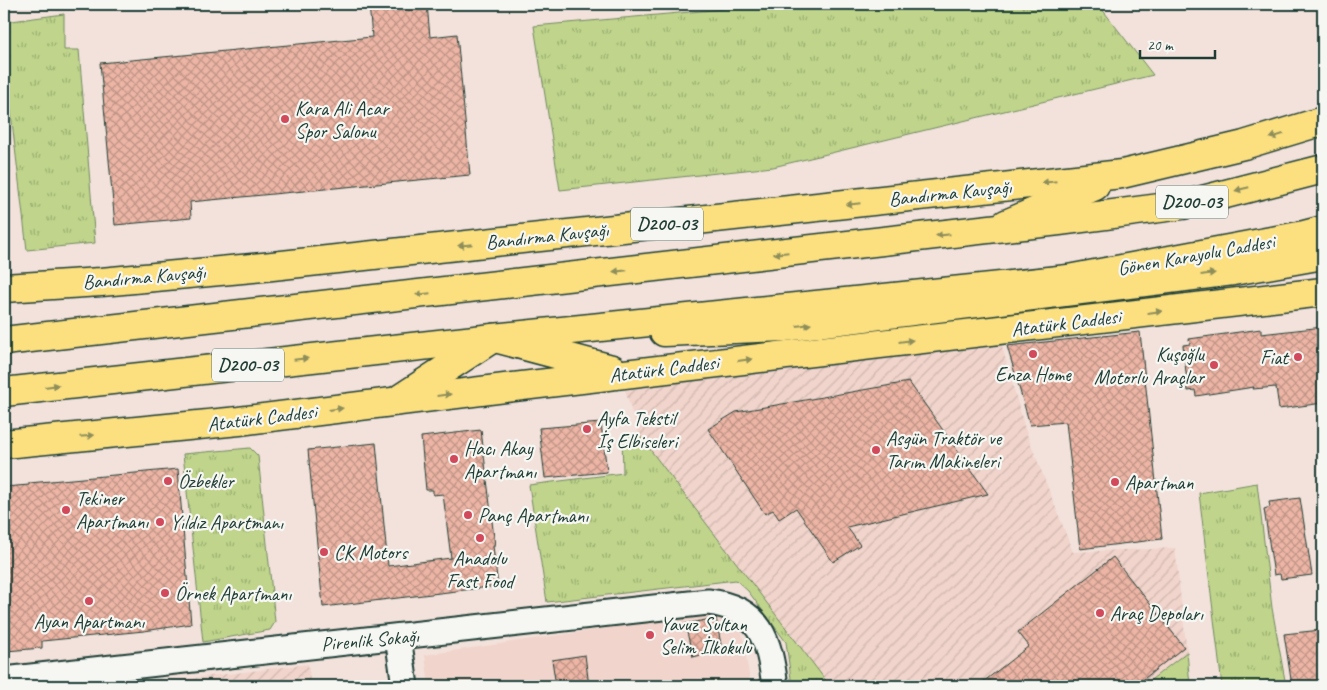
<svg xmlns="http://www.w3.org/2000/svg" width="1327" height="690" viewBox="0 0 1327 690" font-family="Caveat,sans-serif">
  <defs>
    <pattern id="industrial-furrows" width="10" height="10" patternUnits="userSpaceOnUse" patternTransform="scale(1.25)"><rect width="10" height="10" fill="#f1d4cb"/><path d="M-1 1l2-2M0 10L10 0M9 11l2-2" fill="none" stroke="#ceb7af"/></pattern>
    <pattern id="grass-tufts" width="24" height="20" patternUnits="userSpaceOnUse" patternTransform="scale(1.25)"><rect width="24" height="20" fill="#c0d58b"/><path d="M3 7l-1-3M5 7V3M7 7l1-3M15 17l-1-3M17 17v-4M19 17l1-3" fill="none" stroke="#9bae72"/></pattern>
    <pattern id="building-cross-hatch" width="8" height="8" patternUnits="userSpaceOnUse" patternTransform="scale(1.25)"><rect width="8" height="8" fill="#edb5a5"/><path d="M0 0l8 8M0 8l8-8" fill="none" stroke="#bf9487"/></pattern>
  </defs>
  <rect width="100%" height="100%" fill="#f3e2db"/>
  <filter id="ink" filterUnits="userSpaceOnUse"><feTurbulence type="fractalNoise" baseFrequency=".02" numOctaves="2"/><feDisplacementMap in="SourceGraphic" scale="10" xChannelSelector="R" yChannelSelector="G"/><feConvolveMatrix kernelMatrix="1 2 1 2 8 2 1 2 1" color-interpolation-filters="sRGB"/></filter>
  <g filter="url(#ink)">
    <path fill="#f1d4cb" d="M729 610 739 616 751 686H429L425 655Z"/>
    <g fill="url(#industrial-furrows)">
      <path d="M1000 339 1025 429 1073 552 1175 548 1187 652 1143 686H965L959 680 950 686H830L639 435 625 390Z"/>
      <path d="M308 664 311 686H146V684Z"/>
    </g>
    <g fill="url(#grass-tufts)" stroke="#708960">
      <path d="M780 4H1098L1153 75 773 167 560 190 534 26Z"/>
      <path d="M64 14V50H79L95 243 27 250 6 70H4V22Z"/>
      <path d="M622 435H639L830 686H792L786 642 748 591 736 580 547 602 529 485 623 473Z"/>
      <path d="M250 448 258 456 275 622 270 630 203 642 183 454Z"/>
      <path d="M1257 483 1272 608 1286 686H1222L1199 493Z"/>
      <path d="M1187 652 1190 686H1143Z"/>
    </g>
    <g fill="url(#building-cross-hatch)" stroke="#1f3d34">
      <path d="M369 4H427L430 37 457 34 470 175 190 202 191 218 115 225 100 63 372 37Z"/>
      <path d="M1323 327V403L1279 409 1276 387 1253 389 1254 387 1196 396 1195 390 1188 391 1183 345 1190 344 1189 339 1261 329V334Z"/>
      <path d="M1140 332 1162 539 1080 549 1066 422 1030 425 1007 346Z"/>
      <path d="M909 382 988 494 847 527 860 545 833 562 796 508 779 519 773 510 765 514 708 429 736 412Z"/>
      <path d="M601 423 607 472 545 478 539 428Z"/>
      <path d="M481 430 495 546H493L498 586 323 607 308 450 376 443 388 566 451 558 443 494 433 495V490H426L421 437Z"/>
      <path d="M178 469 191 624 144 631 42 641V648L6 651V646H4V487L29 485V483Z"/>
      <path d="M1300 498 1312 575 1281 579 1280 574 1274 575 1264 509 1270 507 1269 502Z"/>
      <path d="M1113 557 1184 647 1135 686H978L1029 646 1018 632Z"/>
      <path d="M716 618 722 650 693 657 685 624Z"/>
      <path d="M1321 630 1323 645V686H1292L1284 634Z"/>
      <path d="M585 655 589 686H556L552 660Z"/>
    </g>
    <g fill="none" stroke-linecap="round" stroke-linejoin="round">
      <g stroke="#1f3d34" stroke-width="29">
        <g id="minor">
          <path d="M398 637 405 686"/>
          <path d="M4 680 708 602C761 608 769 640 775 686"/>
        </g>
      </g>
      <g stroke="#1f3d34" stroke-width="31">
        <g id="primary">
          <path d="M1006 224 1095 186"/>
          <path d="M4 288 101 282 263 267 1122 174 1244 145 1323 121"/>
          <path d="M664 332 784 327 1233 271 1323 255"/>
          <path d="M495 338 612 369"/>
          <path d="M401 398 493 338H501"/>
          <path d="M4 444 239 421 505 388 1323 292"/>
        </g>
      </g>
      <g stroke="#1f3d34" stroke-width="31">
        <g id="trunk">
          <path d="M4 341 1059 221 1183 205 1323 169"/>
          <path d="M4 392 493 338 1068 279 1304 235 1323 230"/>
        </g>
      </g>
      <use href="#minor" stroke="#f6f6f2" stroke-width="25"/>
      <use href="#primary" stroke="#fce080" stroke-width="28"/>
      <use href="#trunk" stroke="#fce080" stroke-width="28"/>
    </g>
    <defs><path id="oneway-solid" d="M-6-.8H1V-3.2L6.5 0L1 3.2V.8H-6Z" transform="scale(1.25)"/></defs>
    <g fill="#8e8e5a">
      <use href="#oneway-solid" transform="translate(1277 136) rotate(163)"/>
      <use href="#oneway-solid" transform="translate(1049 182) rotate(174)"/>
      <use href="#oneway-solid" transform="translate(1242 189) rotate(166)"/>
      <use href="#oneway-solid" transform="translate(853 204) rotate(174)"/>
      <use href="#oneway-solid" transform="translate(943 235) rotate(174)"/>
      <use href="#oneway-solid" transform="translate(465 245) rotate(174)"/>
      <use href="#oneway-solid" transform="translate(781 253) rotate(174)"/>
      <use href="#oneway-solid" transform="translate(620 271) rotate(174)"/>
      <use href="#oneway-solid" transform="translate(1208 274) rotate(-7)"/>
      <use href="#oneway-solid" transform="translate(423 294) rotate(174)"/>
      <use href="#oneway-solid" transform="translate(1155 312) rotate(-7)"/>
      <use href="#oneway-solid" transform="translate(804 325) rotate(-7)"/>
      <use href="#oneway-solid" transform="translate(906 341) rotate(-7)"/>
      <use href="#oneway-solid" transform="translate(301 359) rotate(-6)"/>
      <use href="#oneway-solid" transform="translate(745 360) rotate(-7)"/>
      <use href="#oneway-solid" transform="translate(52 386) rotate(-7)"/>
      <use href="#oneway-solid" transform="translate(444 395) rotate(-7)"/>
      <use href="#oneway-solid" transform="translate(336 409) rotate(-7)"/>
      <use href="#oneway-solid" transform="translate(87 436) rotate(-5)"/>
    </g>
  </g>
  <g fill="#d1495b" stroke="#f6f6f2" stroke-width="2">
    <circle cx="285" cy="119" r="5"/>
    <circle cx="1033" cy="354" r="5"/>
    <circle cx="1298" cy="357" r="5"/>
    <circle cx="1214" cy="365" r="5"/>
    <circle cx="587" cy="429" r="5"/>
    <circle cx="876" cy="450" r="5"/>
    <circle cx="454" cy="459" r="5"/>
    <circle cx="168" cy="481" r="5"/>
    <circle cx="1115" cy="482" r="5"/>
    <circle cx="66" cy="510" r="5"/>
    <circle cx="468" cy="515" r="5"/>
    <circle cx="160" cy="522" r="5"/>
    <circle cx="480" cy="538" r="5"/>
    <circle cx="324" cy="552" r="5"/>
    <circle cx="165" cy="593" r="5"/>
    <circle cx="89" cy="601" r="5"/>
    <circle cx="1100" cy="613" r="5"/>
    <circle cx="650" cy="635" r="5"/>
  </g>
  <g text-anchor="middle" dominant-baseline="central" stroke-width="4.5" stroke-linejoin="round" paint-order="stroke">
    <g fill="#f6f6f2" stroke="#60746d" stroke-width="1">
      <rect x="1156" y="185.5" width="72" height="33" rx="4"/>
      <rect x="631" y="207.5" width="72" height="33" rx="4"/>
      <rect x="212" y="348.5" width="72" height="33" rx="4"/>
    </g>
    <g font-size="19" font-weight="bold" fill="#1f3d34">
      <text x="1192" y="202">D200-03</text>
      <text x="667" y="224">D200-03</text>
      <text x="248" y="365">D200-03</text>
    </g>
    <g font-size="20" fill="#1f3d34" stroke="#f6f6f2" text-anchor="start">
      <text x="295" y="108">Kara Ali Acar<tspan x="295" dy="23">Spor Salonu</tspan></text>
      <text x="1204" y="354" text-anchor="end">Kuşoğlu<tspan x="1204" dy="23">Motorlu Araçlar</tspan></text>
      <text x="1288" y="357" text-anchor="end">Fiat</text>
      <text x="1033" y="374" text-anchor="middle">Enza Home</text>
      <text x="597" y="418">Ayfa Tekstil<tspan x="597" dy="23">İş Elbiseleri</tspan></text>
      <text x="886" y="438">Asgün Traktör ve<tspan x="886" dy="23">Tarım Makineleri</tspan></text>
      <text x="464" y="448">Hacı Akay<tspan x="464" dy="23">Apartmanı</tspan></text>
      <text x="178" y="481">Özbekler</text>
      <text x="1125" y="482">Apartman</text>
      <text x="76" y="498">Tekiner<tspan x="76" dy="23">Apartmanı</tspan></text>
      <text x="478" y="515">Panç Apartmanı</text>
      <text x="170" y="522">Yıldız Apartmanı</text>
      <text x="334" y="552">CK Motors</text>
      <text x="480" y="558" text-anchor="middle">Anadolu<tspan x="480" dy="23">Fast Food</tspan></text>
      <text x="175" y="593">Örnek Apartmanı</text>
      <text x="1110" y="613">Araç Depoları</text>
      <text x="89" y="621" text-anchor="middle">Ayan Apartmanı</text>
      <text x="660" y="624">Yavuz Sultan<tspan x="660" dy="23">Selim İlkokulu</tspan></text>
    </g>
    <g font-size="20" fill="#1f3d34" stroke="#f6f6f2">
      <text transform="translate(950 193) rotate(-6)">Bandırma Kavşağı</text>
      <text transform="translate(547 236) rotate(-6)">Bandırma Kavşağı</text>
      <text transform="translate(1196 255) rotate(-10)">Gönen Karayolu Caddesi</text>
      <text transform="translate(144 277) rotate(-5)">Bandırma Kavşağı</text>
      <text transform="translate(1066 323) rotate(-7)">Atatürk Caddesi</text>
      <text transform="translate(664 369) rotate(-7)">Atatürk Caddesi</text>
      <text transform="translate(262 418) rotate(-7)">Atatürk Caddesi</text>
      <text transform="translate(370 640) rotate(-5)">Pirenlik Sokağı</text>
    </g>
  </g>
  <rect width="1327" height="690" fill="none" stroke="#f6f6f2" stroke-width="20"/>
  <rect x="10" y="10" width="1307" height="670" fill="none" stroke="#1f3d34" stroke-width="2" filter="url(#ink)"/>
  <path d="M1140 50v8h75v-8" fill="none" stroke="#1f3d34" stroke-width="2.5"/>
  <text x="1147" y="50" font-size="15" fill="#1f3d34" stroke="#f6f6f2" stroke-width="4" paint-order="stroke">20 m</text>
</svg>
